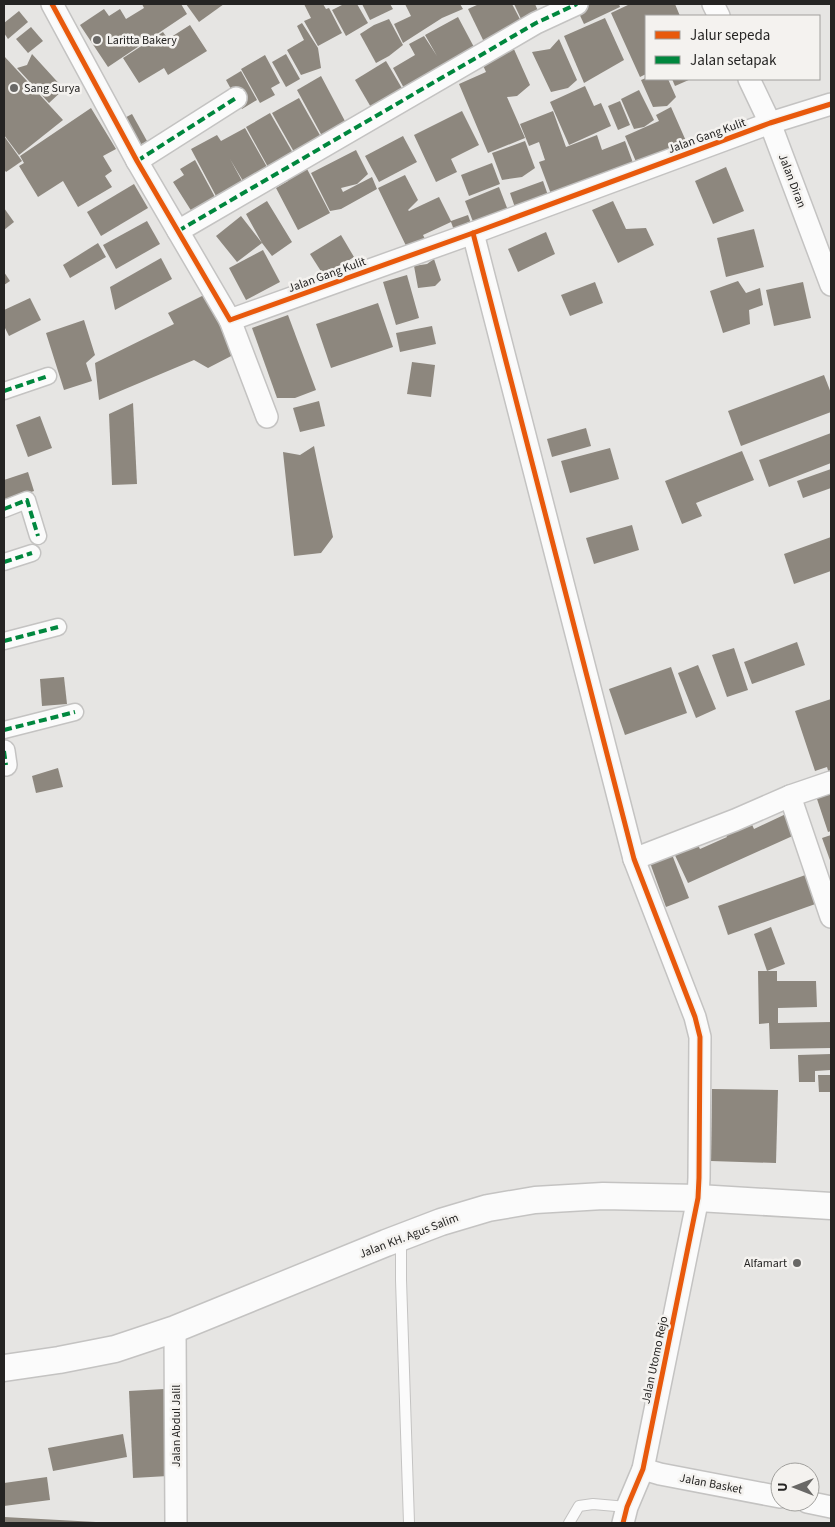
<svg xmlns="http://www.w3.org/2000/svg" width="835" height="1527" viewBox="0 0 835 1527" font-family="'Source Sans 3',sans-serif">
  <rect width="100%" height="100%" fill="#e6e5e3"/>
  <g fill="#8d877e">
    <path d="M142 4H181L187 14 108 67 80 25 104 9 109 16 120 9 126 19 144 8Z"/>
    <path d="M186 4H224L199 22Z"/>
    <path d="M304 4H323L326 9 329 8 342 33 318 46 304 21 311 18Z"/>
    <path d="M344 4H357L368 23 346 36 332 10Z"/>
    <path d="M362 4H390L393 9 370 20Z"/>
    <path d="M405 4H460L463 9 442 18 403 43 394 24 411 16Z"/>
    <path d="M479 4H512L522 23 485 44 468 9Z"/>
    <path d="M514 4H535L539 13 522 21Z"/>
    <path d="M582 4H619L620 7 584 24 576 7Z"/>
    <path d="M630 4H675L680 16H646V74L640 77 611 13Z"/>
    <path d="M19 11 28 22 8 39 4 33V23Z"/>
    <path d="M458 17 475 49 405 90 393 68 415 55 409 44 424 36 437 56 425 35Z"/>
    <path d="M605 18 624 60 584 83 564 36Z"/>
    <path d="M389 19 403 45 389 56 376 63 360 34 374 25Z"/>
    <path d="M302 23 318 48 321 68 301 75 287 50 304 40 297 26Z"/>
    <path d="M190 25 207 51 168 75 164 68 139 83 123 58 163 32 168 39Z"/>
    <path d="M31 27 43 41 28 53 16 39Z"/>
    <path d="M559 39 577 80 568 88 551 92 532 52 550 49Z"/>
    <path d="M513 47 530 85 517 96 507 97 525 138 488 153 459 84 486 72 481 61Z"/>
    <path d="M32 54 64 89 49 103 17 68 27 65Z"/>
    <path d="M286 54 300 79 286 87 272 62Z"/>
    <path d="M265 55 280 83 271 88 275 95 260 103 241 69Z"/>
    <path d="M4 56 63 120 19 155 4 135Z"/>
    <path d="M386 61 403 90 372 109 355 80Z"/>
    <path d="M241 71 257 100 242 109 226 80Z"/>
    <path d="M321 76 346 123 322 136 297 90Z"/>
    <path d="M646 78V79H668L676 97 667 106 653 107 641 80Z"/>
    <path d="M672 79H691L675 86Z"/>
    <path d="M585 86 594 106 601 103 611 126 569 145 550 102Z"/>
    <path d="M639 90 654 120 644 127 634 129 621 99Z"/>
    <path d="M299 98 321 137 294 152 272 113Z"/>
    <path d="M620 101 630 125 618 130 608 106Z"/>
    <path d="M671 107 686 141 671 148 675 157 640 171 625 136 659 121 656 115Z"/>
    <path d="M91 108 116 149 103 156 112 171 105 176 112 187 78 207 63 181 38 197 19 166 24 163 20 156Z"/>
    <path d="M462 111 479 145 451 159 457 172 436 182 414 135Z"/>
    <path d="M553 111 566 147 597 135 602 150 625 141 636 171 554 202 539 162 545 160 539 142 529 146 520 124Z"/>
    <path d="M270 113 293 153 268 167 246 127Z"/>
    <path d="M132 114 147 141 131 150 117 122Z"/>
    <path d="M245 128 267 167 243 181 230 159 242 181 216 196 191 149 217 135 221 141Z"/>
    <path d="M4 136 22 161 6 172 4 169Z"/>
    <path d="M403 136 417 162 379 182 365 156Z"/>
    <path d="M525 141 535 168 522 177 502 180 492 153Z"/>
    <path d="M356 150 368 174 357 184 341 188 343 192 372 177 377 189 341 209 330 211 311 173Z"/>
    <path d="M195 160 215 197 192 212 173 182 184 175 180 169Z"/>
    <path d="M492 163 500 184 469 196 461 175Z"/>
    <path d="M306 167 330 213 298 230 276 188 288 181 287 178Z"/>
    <path d="M726 167 744 211 713 224 695 181Z"/>
    <path d="M405 175 418 200 408 210 409 211 439 197 451 221 468 215 474 232 457 238 451 222 423 235 428 245 410 254 378 188Z"/>
    <path d="M543 181 551 204 518 216 510 193Z"/>
    <path d="M134 184 148 208 101 236 87 212Z"/>
    <path d="M499 187 511 218 477 232 465 201Z"/>
    <path d="M267 201 292 242 272 256 262 243 237 262 216 236 241 216 262 243 246 214Z"/>
    <path d="M613 201 626 229 646 228 654 245 618 263 592 210Z"/>
    <path d="M4 208 14 222 4 230Z"/>
    <path d="M147 221 160 244 116 269 103 245Z"/>
    <path d="M754 229 764 267 726 277 717 238Z"/>
    <path d="M546 232 555 254 518 272 508 249Z"/>
    <path d="M341 235 354 257 324 276 310 254Z"/>
    <path d="M98 243 106 257 70 278 63 265Z"/>
    <path d="M263 250 280 282 246 300 229 268Z"/>
    <path d="M161 258 172 279 115 310 110 287Z"/>
    <path d="M434 259 441 280 435 286 418 288 414 266 427 264Z"/>
    <path d="M4 272 10 281 4 285Z"/>
    <path d="M407 275 419 318 396 325 383 282Z"/>
    <path d="M738 281 746 293 760 288 763 305 749 310 750 324 723 333 710 291Z"/>
    <path d="M595 282 603 303 570 316 561 295Z"/>
    <path d="M803 282 811 318 774 326 766 290Z"/>
    <path d="M208 293 237 353 208 368 194 360 99 400 95 363 174 324 168 313Z"/>
    <path d="M30 298 41 320 9 336 4 326V310Z"/>
    <path d="M378 303 393 347 331 368 316 324Z"/>
    <path d="M288 315 316 390 295 398H277L252 328Z"/>
    <path d="M84 320 95 355 86 363 92 381 64 390 46 333Z"/>
    <path d="M432 326 436 344 400 352 396 333Z"/>
    <path d="M412 362 435 365 431 397 407 394Z"/>
    <path d="M824 375 831 393V412L741 446 728 411Z"/>
    <path d="M319 401 325 426 300 432 293 408Z"/>
    <path d="M133 403 137 484 112 485 109 414Z"/>
    <path d="M40 416 52 448 28 457 16 425Z"/>
    <path d="M586 428 591 446 552 457 547 439Z"/>
    <path d="M831 433V463L769 487 759 460Z"/>
    <path d="M314 446 333 537 321 553 294 556 283 452 300 455Z"/>
    <path d="M610 448 619 479 570 493 561 461Z"/>
    <path d="M742 451 754 480 696 503 702 516 682 524 665 481Z"/>
    <path d="M831 469V488L803 498 797 481Z"/>
    <path d="M28 472 34 491 4 501V480Z"/>
    <path d="M632 525 639 550 594 564 586 538Z"/>
    <path d="M831 537V571L794 584 784 554Z"/>
    <path d="M797 642 805 665 752 684 744 662Z"/>
    <path d="M734 648 748 690 727 697 712 655Z"/>
    <path d="M698 665 716 709 696 718 678 673Z"/>
    <path d="M671 667 687 713 625 735 609 689Z"/>
    <path d="M64 677 67 704 42 706 40 679Z"/>
    <path d="M831 699V777H830L827 767 815 771 795 711Z"/>
    <path d="M58 768 63 787 36 793 32 776Z"/>
    <path d="M831 790V831L828 832 816 796Z"/>
    <path d="M788 813 797 834 688 883 672 849 695 839 700 849 727 837 723 831 749 818 754 829Z"/>
    <path d="M831 835V863L822 838Z"/>
    <path d="M671 852 689 898 666 907 649 860Z"/>
    <path d="M811 873 821 902 728 935 718 906Z"/>
    <path d="M771 927 785 964 767 971 754 934Z"/>
    <path d="M758 971H777V981H816L817 1007 778 1008V1023L831 1022V1048L770 1049 769 1023 759 1024Z"/>
    <path d="M831 1054V1070L815 1071V1082H799L798 1055Z"/>
    <path d="M818 1075H831V1092H819Z"/>
    <path d="M712 1089 778 1090 776 1163 711 1161Z"/>
    <path d="M164 1389 168 1476 133 1478 129 1391Z"/>
    <path d="M123 1434 127 1457 53 1471 48 1448Z"/>
    <path d="M47 1477 50 1500 4 1506V1483Z"/>
    <path d="M4 1517 96 1522V1523H4Z"/>
  </g>
  <g fill="none" stroke-linecap="round" stroke-linejoin="round">
    <g stroke="#c4c3c2" stroke-width="12">
      <g id="service">
        <path d="M401 1239V1280L409 1523"/>
        <path d="M569 1523 579 1506 593 1504 627 1507"/>
      </g>
    </g>
    <g stroke="#c4c3c2" stroke-width="19">
      <g id="pedestrian">
        <path d="M4 391 48 376"/>
        <path d="M4 509 27 500 38 536"/>
        <path d="M4 562 32 553"/>
        <path d="M4 641 58 627"/>
        <path d="M4 730 75 712"/>
      </g>
    </g>
    <g stroke="#c4c3c2" stroke-width="24">
      <g id="minor">
        <path d="M52 4 137 161 230 320 473 233 770 123 831 104"/>
        <path d="M713 4 719 16"/>
        <path d="M749 79 770 123 831 285"/>
        <path d="M137 161 236 98"/>
        <path d="M178 231 536 23 577 4"/>
        <path d="M473 233 634 859 695 1017 700 1037 699 1178 698 1198 643 1469 627 1507 623 1523"/>
        <path d="M230 320 267 417"/>
        <path d="M4 751 6 765"/>
        <path d="M790 796 831 917"/>
        <path d="M634 859 735 820 790 796 831 782"/>
        <path d="M175 1329 176 1523"/>
        <path d="M643 1469 660 1474 780 1497"/>
        <path d="M807 1502 831 1507"/>
      </g>
    </g>
    <g stroke="#c4c3c2" stroke-width="29">
      <path id="tertiary" d="M4 1368 59 1360 115 1349 175 1329 386 1243 441 1222 488 1208 535 1200 603 1196 698 1198 831 1206"/>
    </g>
    <use href="#service" stroke="#fbfbfb" stroke-width="10"/>
    <use href="#pedestrian" stroke="#fbfbfb" stroke-width="16"/>
    <use href="#minor" stroke="#fbfbfb" stroke-width="21"/>
    <use href="#tertiary" stroke="#fbfbfb" stroke-width="26"/>
    <g stroke="#00873e" stroke-width="4" stroke-dasharray="8 4" stroke-linecap="butt">
      <path d="M137 161 236 98"/>
      <path d="M178 231 536 23 577 4"/>
      <path d="M4 391 48 376"/>
      <path d="M4 509 27 500 38 536"/>
      <path d="M4 562 32 553"/>
      <path d="M4 641 58 627"/>
      <path d="M4 730 75 712"/>
      <path d="M4 751 6 765"/>
    </g>
    <g stroke="#f4f2ef" stroke-width="8">
      <g id="cycleway">
        <path d="M52 4 137 161 230 320 473 233 770 123 831 104"/>
        <path d="M473 233 634 859 695 1017 700 1037 699 1178 698 1198 643 1469 627 1507 623 1523"/>
      </g>
    </g>
    <use href="#cycleway" stroke="#e8590c" stroke-width="5"/>
  </g>
  <g fill="#696866" stroke="#f4f2ef" stroke-width="2">
    <circle cx="97" cy="40" r="5"/>
    <circle cx="14" cy="88" r="5"/>
    <circle cx="797" cy="1263" r="5"/>
  </g>
  <g text-anchor="middle" dominant-baseline="central" stroke-width="5" stroke-linejoin="round" paint-order="stroke">
    <g font-size="12" fill="#252423" stroke="#f4f2ef" text-anchor="start">
      <text x="107" y="40">Laritta Bakery</text>
      <text x="24" y="88">Sang Surya</text>
      <text x="787" y="1263" text-anchor="end">Alfamart</text>
    </g>
    <g font-size="12" fill="#252423" stroke="#f4f2ef">
      <text transform="translate(707 136) rotate(-20)">Jalan Gang Kulit</text>
      <text transform="translate(792 181) rotate(69)">Jalan Diran</text>
      <text transform="translate(327 275) rotate(-20)">Jalan Gang Kulit</text>
      <text transform="translate(409 1236) rotate(-21)">Jalan KH. Agus Salim</text>
      <text transform="translate(655 1360) rotate(-78)">Jalan Utomo Rejo</text>
      <text transform="translate(176 1426) rotate(-90)">Jalan Abdul Jalil</text>
      <text transform="translate(711 1484) rotate(11)">Jalan Basket</text>
    </g>
  </g>
  <rect width="835" height="1527" fill="none" stroke="#252423" stroke-width="10"/>
  <rect x="645" y="15" width="175" height="65" fill="#f4f2ef" stroke="#a1a09d"/>
  <rect x="655" y="31" width="25" height="8" fill="#e8590c" stroke="#a1a09d"/>
  <text x="690" y="40" font-size="15" fill="#252423">Jalur sepeda</text>
  <rect x="655" y="56" width="25" height="8" fill="#00873e" stroke="#a1a09d"/>
  <text x="690" y="65" font-size="15" fill="#252423">Jalan setapak</text>
  <g transform="translate(795 1487) rotate(270)"><circle r="24" fill="#f4f2ef" stroke="#a1a09d"/>
  <path d="M0-4L9 19L0 12L-9 19Z" fill="#696866"/>
  <text y="-8" font-size="14" font-weight="bold" text-anchor="middle" fill="#252423">U</text>
  </g>
</svg>
